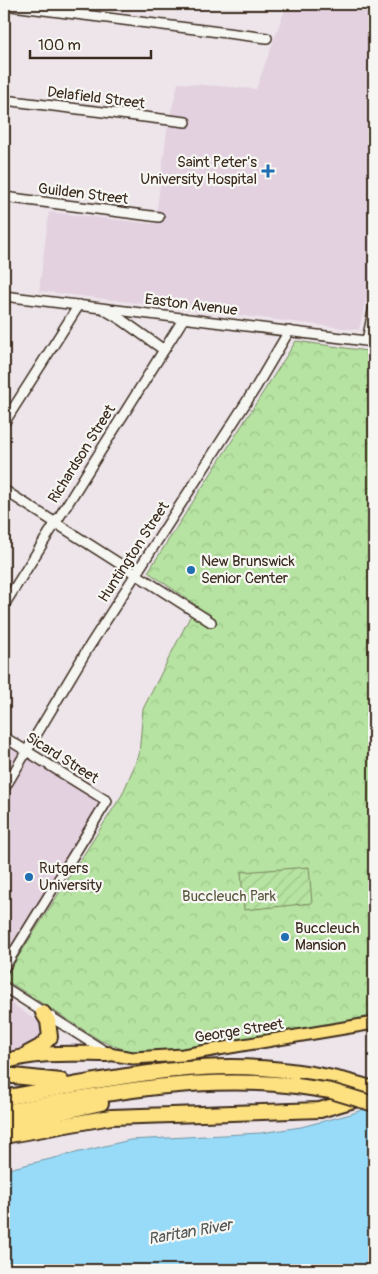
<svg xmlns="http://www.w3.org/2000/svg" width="378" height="1274" viewBox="0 0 378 1274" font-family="Pangolin,sans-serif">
  <defs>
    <pattern id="park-crowns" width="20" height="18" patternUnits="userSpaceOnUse" patternTransform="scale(1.25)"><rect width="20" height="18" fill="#b6e3a1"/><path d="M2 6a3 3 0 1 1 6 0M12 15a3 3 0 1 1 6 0" fill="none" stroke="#9dc38a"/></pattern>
    <pattern id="garden-furrows" width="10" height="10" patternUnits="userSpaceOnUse" patternTransform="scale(1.25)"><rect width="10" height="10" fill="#b6e3a1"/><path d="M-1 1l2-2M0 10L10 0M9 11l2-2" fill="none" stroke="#9dc38a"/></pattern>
  </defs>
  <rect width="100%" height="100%" fill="#ede5ea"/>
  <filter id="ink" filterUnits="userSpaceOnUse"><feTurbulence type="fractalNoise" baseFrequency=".02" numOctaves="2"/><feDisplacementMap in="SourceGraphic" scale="10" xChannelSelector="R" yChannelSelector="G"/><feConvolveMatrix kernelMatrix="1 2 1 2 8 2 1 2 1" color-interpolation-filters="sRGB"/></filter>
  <g filter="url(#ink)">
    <g fill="#e3d1e0">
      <path d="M287 4H374V267L359 330 39 291 49 212 155 224 167 130 178 83 256 89Z"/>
      <path d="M4 733 106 795 4 958Z"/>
      <path d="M4 998 47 1028 45 1038 24 1052 4 1056Z"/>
    </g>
    <path fill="url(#park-crowns)" stroke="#788660" d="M296 341 374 352V1017L202 1048 156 1052 128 1051 101 1041 4 979 122 795 139 755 143 709 196 605 148 572Z"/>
    <path fill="url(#garden-furrows)" stroke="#788660" d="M309 867 312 903 244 910 241 872Z"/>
    <path fill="#97dbf9" stroke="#7294a1" d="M374 1105V1270H4V1170L130 1140 261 1133 301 1127 351 1114Z"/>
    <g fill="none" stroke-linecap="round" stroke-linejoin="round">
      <g stroke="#3b2a1e" stroke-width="12">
        <g id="minor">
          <path d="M4 5 267 38"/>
          <path d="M4 100 186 122"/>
          <path d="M4 197 159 217"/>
          <path d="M4 296 374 342"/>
          <path d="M105 310 122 320 164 350"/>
          <path d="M367 341 374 306"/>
          <path d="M4 423 79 305"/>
          <path d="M4 490 211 622"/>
          <path d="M4 605 184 318"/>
          <path d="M4 737 107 801 4 968"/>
          <path d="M4 789 87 650 256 387 289 331"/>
          <path d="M4 987 106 1052"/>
        </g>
      </g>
      <g stroke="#3b2a1e" stroke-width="15">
        <path id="major" d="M108 1054 133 1058 183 1055 374 1023"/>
      </g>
      <g stroke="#3b2a1e" stroke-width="18">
        <g id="highway">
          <path d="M27 1054 40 1047 50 1037 48 1021 43 1013"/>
          <path d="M4 1062C38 1051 73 1054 108 1054"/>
          <path d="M4 1075 61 1081"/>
          <path d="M4 1098C135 1074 243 1047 374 1089"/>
          <path d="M4 1112C101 1094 198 1074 297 1086"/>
          <path d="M4 1125 101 1103"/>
          <path d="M4 1136 111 1117 320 1110 364 1097"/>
        </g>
      </g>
      <use href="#minor" stroke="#f6f6f2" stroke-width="9"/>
      <use href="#major" stroke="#fde080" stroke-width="11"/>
      <use href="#highway" stroke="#fde080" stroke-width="14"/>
      <g stroke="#3b2a1e" stroke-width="18" stroke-linecap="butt">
        <path id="highway-bridge" d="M297 1086 331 1091 374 1104"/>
      </g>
      <use href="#highway-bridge" stroke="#fde080" stroke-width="14"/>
    </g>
  </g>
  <g fill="#1f6fb2" stroke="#f6f6f2" stroke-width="2">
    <path d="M265.5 163.5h5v5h5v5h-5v5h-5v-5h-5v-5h5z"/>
    <circle cx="191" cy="570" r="5"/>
    <circle cx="29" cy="877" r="5"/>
    <circle cx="285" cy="937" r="5"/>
  </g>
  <g text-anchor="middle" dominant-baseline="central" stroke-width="4.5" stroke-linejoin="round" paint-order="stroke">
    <g font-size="15" fill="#3b2a1e" stroke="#f6f6f2">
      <text transform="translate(96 98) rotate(7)">Delafield Street</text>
      <text transform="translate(83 194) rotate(7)">Guilden Street</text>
      <text transform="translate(191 305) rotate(7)">Easton Avenue</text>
      <text transform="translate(82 454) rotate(-58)">Richardson Street</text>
      <text transform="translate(134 552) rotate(-57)">Huntington Street</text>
      <text transform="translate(62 758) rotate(32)">Sicard Street</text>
      <text transform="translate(239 1031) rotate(-9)">George Street</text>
    </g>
    <g font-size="15" fill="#3b2a1e" stroke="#f6f6f2" text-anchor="start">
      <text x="257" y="162" text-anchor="end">Saint Peter's<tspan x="257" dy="17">University Hospital</tspan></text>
      <text x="201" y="561">New Brunswick<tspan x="201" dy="17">Senior Center</tspan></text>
      <text x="39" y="868">Rutgers<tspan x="39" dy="17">University</tspan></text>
      <text x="295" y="928">Buccleuch<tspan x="295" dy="17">Mansion</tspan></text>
    </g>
    <g font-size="15" fill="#5a583f" stroke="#f6f6f2">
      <text x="229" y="896">Buccleuch Park</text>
    </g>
    <g font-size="16" font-style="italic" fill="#525655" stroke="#f6f6f2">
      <text transform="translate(190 1232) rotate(-10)">Raritan River</text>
    </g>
  </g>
  <rect width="378" height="1274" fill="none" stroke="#f6f6f2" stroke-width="20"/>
  <rect x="10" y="10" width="358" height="1254" fill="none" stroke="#3b2a1e" stroke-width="2" filter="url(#ink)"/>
  <path d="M30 50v8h121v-8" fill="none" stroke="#3b2a1e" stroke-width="2.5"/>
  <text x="38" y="50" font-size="15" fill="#3b2a1e" stroke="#f6f6f2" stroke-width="4" paint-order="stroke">100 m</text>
</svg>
